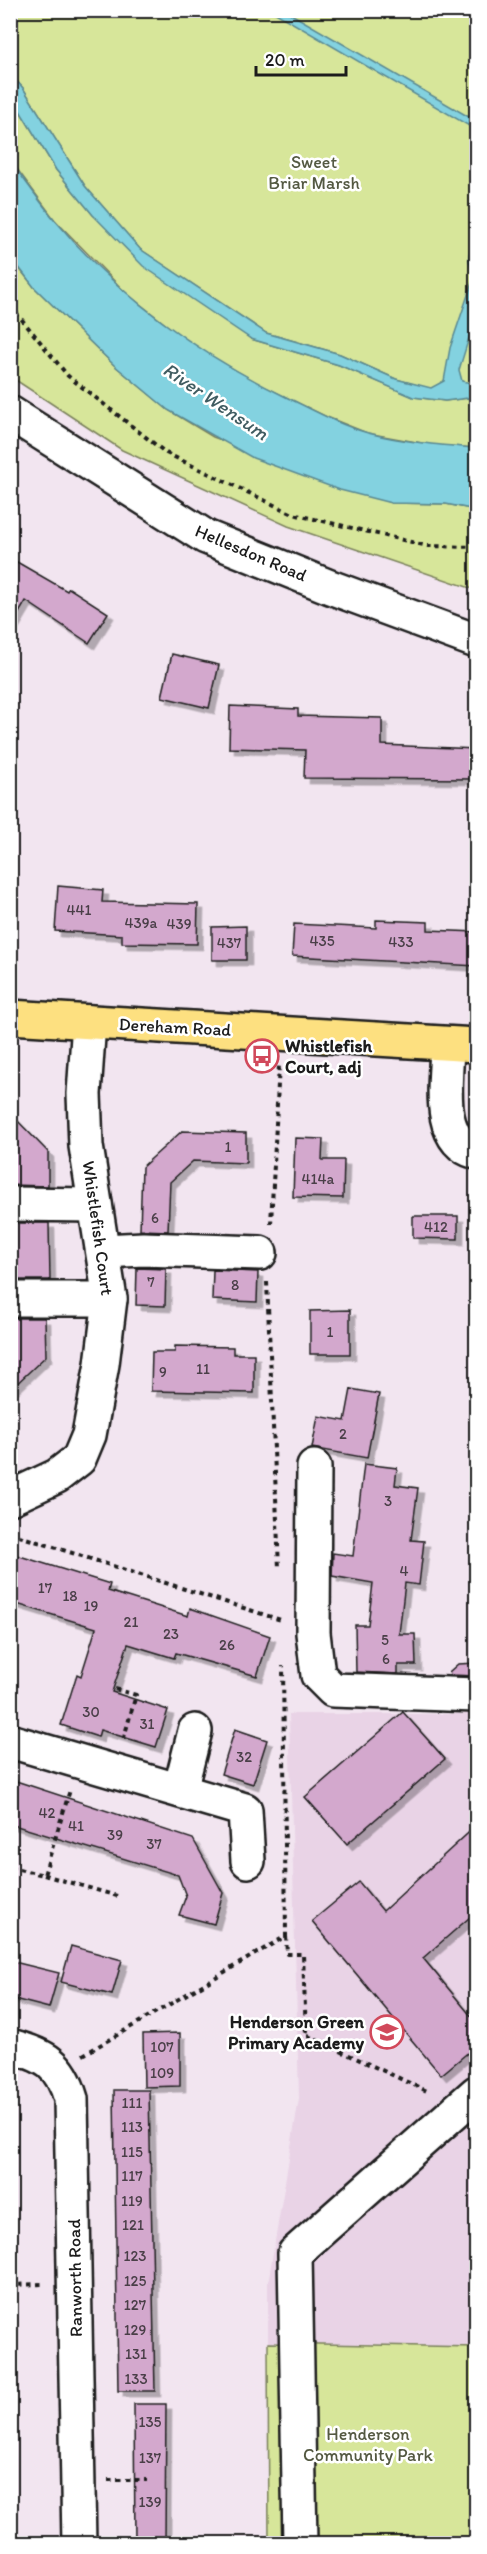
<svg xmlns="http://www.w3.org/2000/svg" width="487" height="2554" viewBox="0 0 487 2554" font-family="Itim,sans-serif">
  <defs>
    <filter id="shadow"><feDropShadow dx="5.5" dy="5.5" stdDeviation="0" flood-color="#0004"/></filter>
  </defs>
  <rect width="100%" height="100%" fill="#f2e5f0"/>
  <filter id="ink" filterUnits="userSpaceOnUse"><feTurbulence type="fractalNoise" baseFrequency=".0167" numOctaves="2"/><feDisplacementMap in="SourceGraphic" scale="12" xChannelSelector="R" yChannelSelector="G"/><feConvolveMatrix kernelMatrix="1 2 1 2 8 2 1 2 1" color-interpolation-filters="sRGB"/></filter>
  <g filter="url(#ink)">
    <path fill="#e9d3e6" d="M289 1714H476V2347L268 2343V2283L299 2099Z"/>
    <g fill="#d7e69a" stroke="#7a815b" stroke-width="1.5">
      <path d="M10 11H476V384L444 381 431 389 396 379 340 354 266 333 140 249 85 186 23 88 11 75Z"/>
      <path d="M11 96 56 170 93 215 251 339 339 365 414 397 445 401 476 397V448L433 445 367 433 327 417 261 385 196 348 126 293 55 220 11 161Z"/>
      <path d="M10 257 34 287 114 365 168 410 213 437 391 503 446 504 476 510V590L288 526 122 450 11 377Z"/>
      <path d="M268 2343 476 2347V2543H269Z"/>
    </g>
    <g fill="#83d2e0" stroke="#5a8992" stroke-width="1.5">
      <path d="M272 11H286L476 121V130Z"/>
      <path d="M11 75 23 88 85 186 140 249 266 333 340 354 396 379 431 388 444 381 450 348 474 277C468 261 466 254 476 239V315L459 370 462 381 476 384V397L445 401 413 397 339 365 251 339 143 266 93 215 56 170 11 96Z"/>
      <path d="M10 161C25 180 39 201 54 219 117 295 197 353 284 396 311 409 339 425 368 433 403 442 440 445 476 448V510L446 504 391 503 340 490 253 458 168 410 114 365 34 287 11 257Z"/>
    </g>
    <g fill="#d3a8cd" stroke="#1c1c1c" stroke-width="1.5" filter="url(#shadow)">
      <path d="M10 558 67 591 69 588 108 613 89 643 26 601 10 628Z"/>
      <path d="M172 654 219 665 209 708 162 697Z"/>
      <path d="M230 706 298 709V716L382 718V745L477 749V779L304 778 305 750 229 748Z"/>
      <path d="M58 886 103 890 102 902 198 904 197 944 122 943V935L55 931Z"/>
      <path d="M376 920 428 922V930L477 932V966L292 956 294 924 376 928Z"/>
      <path d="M246 926V960H212V927Z"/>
      <path d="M10 1113 48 1152V1186L10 1185Z"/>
      <path d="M182 1131 246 1133V1163L193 1161 170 1182 168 1231 140 1230 142 1167Z"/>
      <path d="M295 1138 323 1139 322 1160H344L343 1198 293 1197Z"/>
      <path d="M413 1216H458V1239L413 1238Z"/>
      <path d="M12 1223H49L50 1280H12Z"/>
      <path d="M137 1268 166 1269 165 1306 136 1305Z"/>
      <path d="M213 1270 258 1272 257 1302 212 1300Z"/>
      <path d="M350 1310V1354H310V1311Z"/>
      <path d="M10 1318H45L46 1356 10 1390Z"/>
      <path d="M175 1346 233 1347V1354H254V1393L151 1391 152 1352H175Z"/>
      <path d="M351 1389 379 1394 367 1458 312 1448 318 1416 345 1421Z"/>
      <path d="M364 1464 397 1468 395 1485 418 1488 411 1540 424 1541 419 1585 405 1583 399 1634H415L416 1665H398V1674L356 1672 355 1625H368L373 1583 332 1576 333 1553 353 1556Z"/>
      <path d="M10 1553 110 1584 108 1591 188 1616 190 1608 270 1636 257 1676 176 1653 174 1658 128 1644 112 1692 168 1710 156 1747 100 1730 98 1737 61 1725 77 1674 81 1676 96 1628 10 1602Z"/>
      <path d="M477 1663V1676L450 1675 449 1672 458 1664Z"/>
      <path d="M403 1712 445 1759 347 1844 305 1797Z"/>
      <path d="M235 1729 267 1740 253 1784 221 1774Z"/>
      <path d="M10 1779 193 1839 223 1893 214 1924 179 1915 186 1896 178 1875 10 1824Z"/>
      <path d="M477 1825V1911L423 1958 477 2023V2045L441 2075 312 1921 359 1882 383 1911Z"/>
      <path d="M71 1946 122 1960 112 1995 61 1982Z"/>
      <path d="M10 1961 59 1973 49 2008 10 1998Z"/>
      <path d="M180 2033V2086L144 2087 143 2034Z"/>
      <path d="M114 2090H149L155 2391H118Z"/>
      <path d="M134 2404H166L165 2544H135Z"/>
    </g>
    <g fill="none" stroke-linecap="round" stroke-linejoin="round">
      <g stroke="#1c1c1c" stroke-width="38">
        <g id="minor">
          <path d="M10 413 206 537 330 587 476 641"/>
          <path d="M447 1044C447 1078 434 1140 476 1152"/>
          <path d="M10 1204 95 1205"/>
          <path d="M104 1251 143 1249 260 1253"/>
          <path d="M10 1299H110"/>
          <path d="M314 1467 313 1633 318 1675 333 1690 476 1695"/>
          <path d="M10 1498 57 1476 79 1459 89 1435 102 1364 110 1299 86 1146 84 1094 89 1022"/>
          <path d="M10 1741 245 1810 248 1861"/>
          <path d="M180 1790 195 1731"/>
          <path d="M10 2046C45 2055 61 2064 71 2099L79 2544"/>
          <path d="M300 2544 295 2253 476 2093"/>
        </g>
      </g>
      <g stroke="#1c1c1c" stroke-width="38">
        <path id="highway" d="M10 1017 476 1045"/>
      </g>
      <g stroke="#1c1c1c" stroke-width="4" stroke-dasharray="4.5 4.5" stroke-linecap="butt">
        <path d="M10 305 68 376 166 453 293 514 428 546 476 547"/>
        <path d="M271 1224 279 1064"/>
        <path d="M267 1282 279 1569"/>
        <path d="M10 1533 281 1620"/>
        <path d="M115 1689 136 1695 123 1741"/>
        <path d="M10 1867 44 1875 70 1790"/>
        <path d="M44 1875 117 1896"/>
        <path d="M286 1936 287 1954H303L306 2035 429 2092"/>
        <path d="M83 2055 286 1936 283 1666"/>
        <path d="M10 2285 44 2284"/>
        <path d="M108 2480H147"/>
      </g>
      <use href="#minor" stroke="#fff" stroke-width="33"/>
      <use href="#highway" stroke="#fde080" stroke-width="33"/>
    </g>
  </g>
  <defs>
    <g id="bus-ring" transform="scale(1.725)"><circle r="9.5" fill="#fff" stroke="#d1495b" stroke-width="1.5"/><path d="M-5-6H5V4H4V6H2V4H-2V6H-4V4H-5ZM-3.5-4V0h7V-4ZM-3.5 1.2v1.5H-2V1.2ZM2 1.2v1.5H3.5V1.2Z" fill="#d1495b"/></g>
    <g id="school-ring" transform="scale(1.725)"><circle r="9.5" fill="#fff" stroke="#d1495b" stroke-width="1.5"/><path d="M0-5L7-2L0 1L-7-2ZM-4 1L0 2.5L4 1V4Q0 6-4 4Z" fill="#d1495b"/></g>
  </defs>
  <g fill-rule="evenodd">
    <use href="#bus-ring" x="262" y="1056"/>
    <use href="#school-ring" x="387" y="2032"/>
  </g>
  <g text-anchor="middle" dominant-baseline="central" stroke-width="5" stroke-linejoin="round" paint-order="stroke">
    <g font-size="15" fill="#4a3f48">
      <text x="79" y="910">441</text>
      <text x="141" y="923">439a</text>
      <text x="179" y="924">439</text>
      <text x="322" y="941">435</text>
      <text x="401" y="942">433</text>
      <text x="229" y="943">437</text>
      <text x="228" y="1147">1</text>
      <text x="318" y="1179">414a</text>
      <text x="155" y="1218">6</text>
      <text x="436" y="1227">412</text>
      <text x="151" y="1282">7</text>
      <text x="235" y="1285">8</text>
      <text x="330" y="1332">1</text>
      <text x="203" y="1369">11</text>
      <text x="163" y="1372">9</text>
      <text x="343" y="1434">2</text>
      <text x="388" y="1501">3</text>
      <text x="404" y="1571">4</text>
      <text x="45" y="1588">17</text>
      <text x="70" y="1596">18</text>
      <text x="91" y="1606">19</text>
      <text x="131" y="1622">21</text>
      <text x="171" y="1634">23</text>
      <text x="385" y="1640">5</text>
      <text x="227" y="1645">26</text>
      <text x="386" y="1659">6</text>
      <text x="91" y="1712">30</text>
      <text x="147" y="1724">31</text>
      <text x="244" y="1757">32</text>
      <text x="47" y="1813">42</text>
      <text x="76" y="1826">41</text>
      <text x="115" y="1835">39</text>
      <text x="154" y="1844">37</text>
      <text x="162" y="2047">107</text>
      <text x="162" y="2073">109</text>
      <text x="132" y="2103">111</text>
      <text x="132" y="2127">113</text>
      <text x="132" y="2152">115</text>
      <text x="132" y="2176">117</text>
      <text x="132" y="2201">119</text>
      <text x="133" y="2225">121</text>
      <text x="135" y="2256">123</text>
      <text x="135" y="2281">125</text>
      <text x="135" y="2305">127</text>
      <text x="135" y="2330">129</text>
      <text x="136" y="2354">131</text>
      <text x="136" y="2379">133</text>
      <text x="150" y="2422">135</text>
      <text x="150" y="2458">137</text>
      <text x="150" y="2502">139</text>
    </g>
    <g font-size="18" fill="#545942" stroke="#fff">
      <text x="314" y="162">Sweet<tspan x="314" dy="21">Briar Marsh</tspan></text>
      <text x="368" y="2434">Henderson<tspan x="368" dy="21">Community Park</tspan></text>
    </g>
    <g font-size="18" fill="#1c1c1c" stroke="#fff">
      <text transform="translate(251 553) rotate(23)">Hellesdon Road</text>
      <text transform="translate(175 1027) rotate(3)">Dereham Road</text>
      <text transform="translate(98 1228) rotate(82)">Whistlefish Court</text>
      <text transform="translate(75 2278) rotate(-91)">Ranworth Road</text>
    </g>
    <g font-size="18" font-weight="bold" fill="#1c1c1c" stroke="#fff" text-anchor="start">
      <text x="285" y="1046">Whistlefish<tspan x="285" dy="21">Court, adj</tspan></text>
      <text x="364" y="2022" text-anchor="end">Henderson Green<tspan x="364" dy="21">Primary Academy</tspan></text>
    </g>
    <g font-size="20" font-style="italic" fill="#405c61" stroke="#fff">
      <text transform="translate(216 401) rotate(34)">River Wensum</text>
    </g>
  </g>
  <rect width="487" height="2554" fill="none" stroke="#fff" stroke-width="36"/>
  <rect x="18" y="18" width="451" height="2518" fill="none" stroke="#1c1c1c" stroke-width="2" filter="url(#ink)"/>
  <path d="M256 66v9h90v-9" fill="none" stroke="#1c1c1c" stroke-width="3"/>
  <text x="265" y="66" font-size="18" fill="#1c1c1c" stroke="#ffffff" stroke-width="4.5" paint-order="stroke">20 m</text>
</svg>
